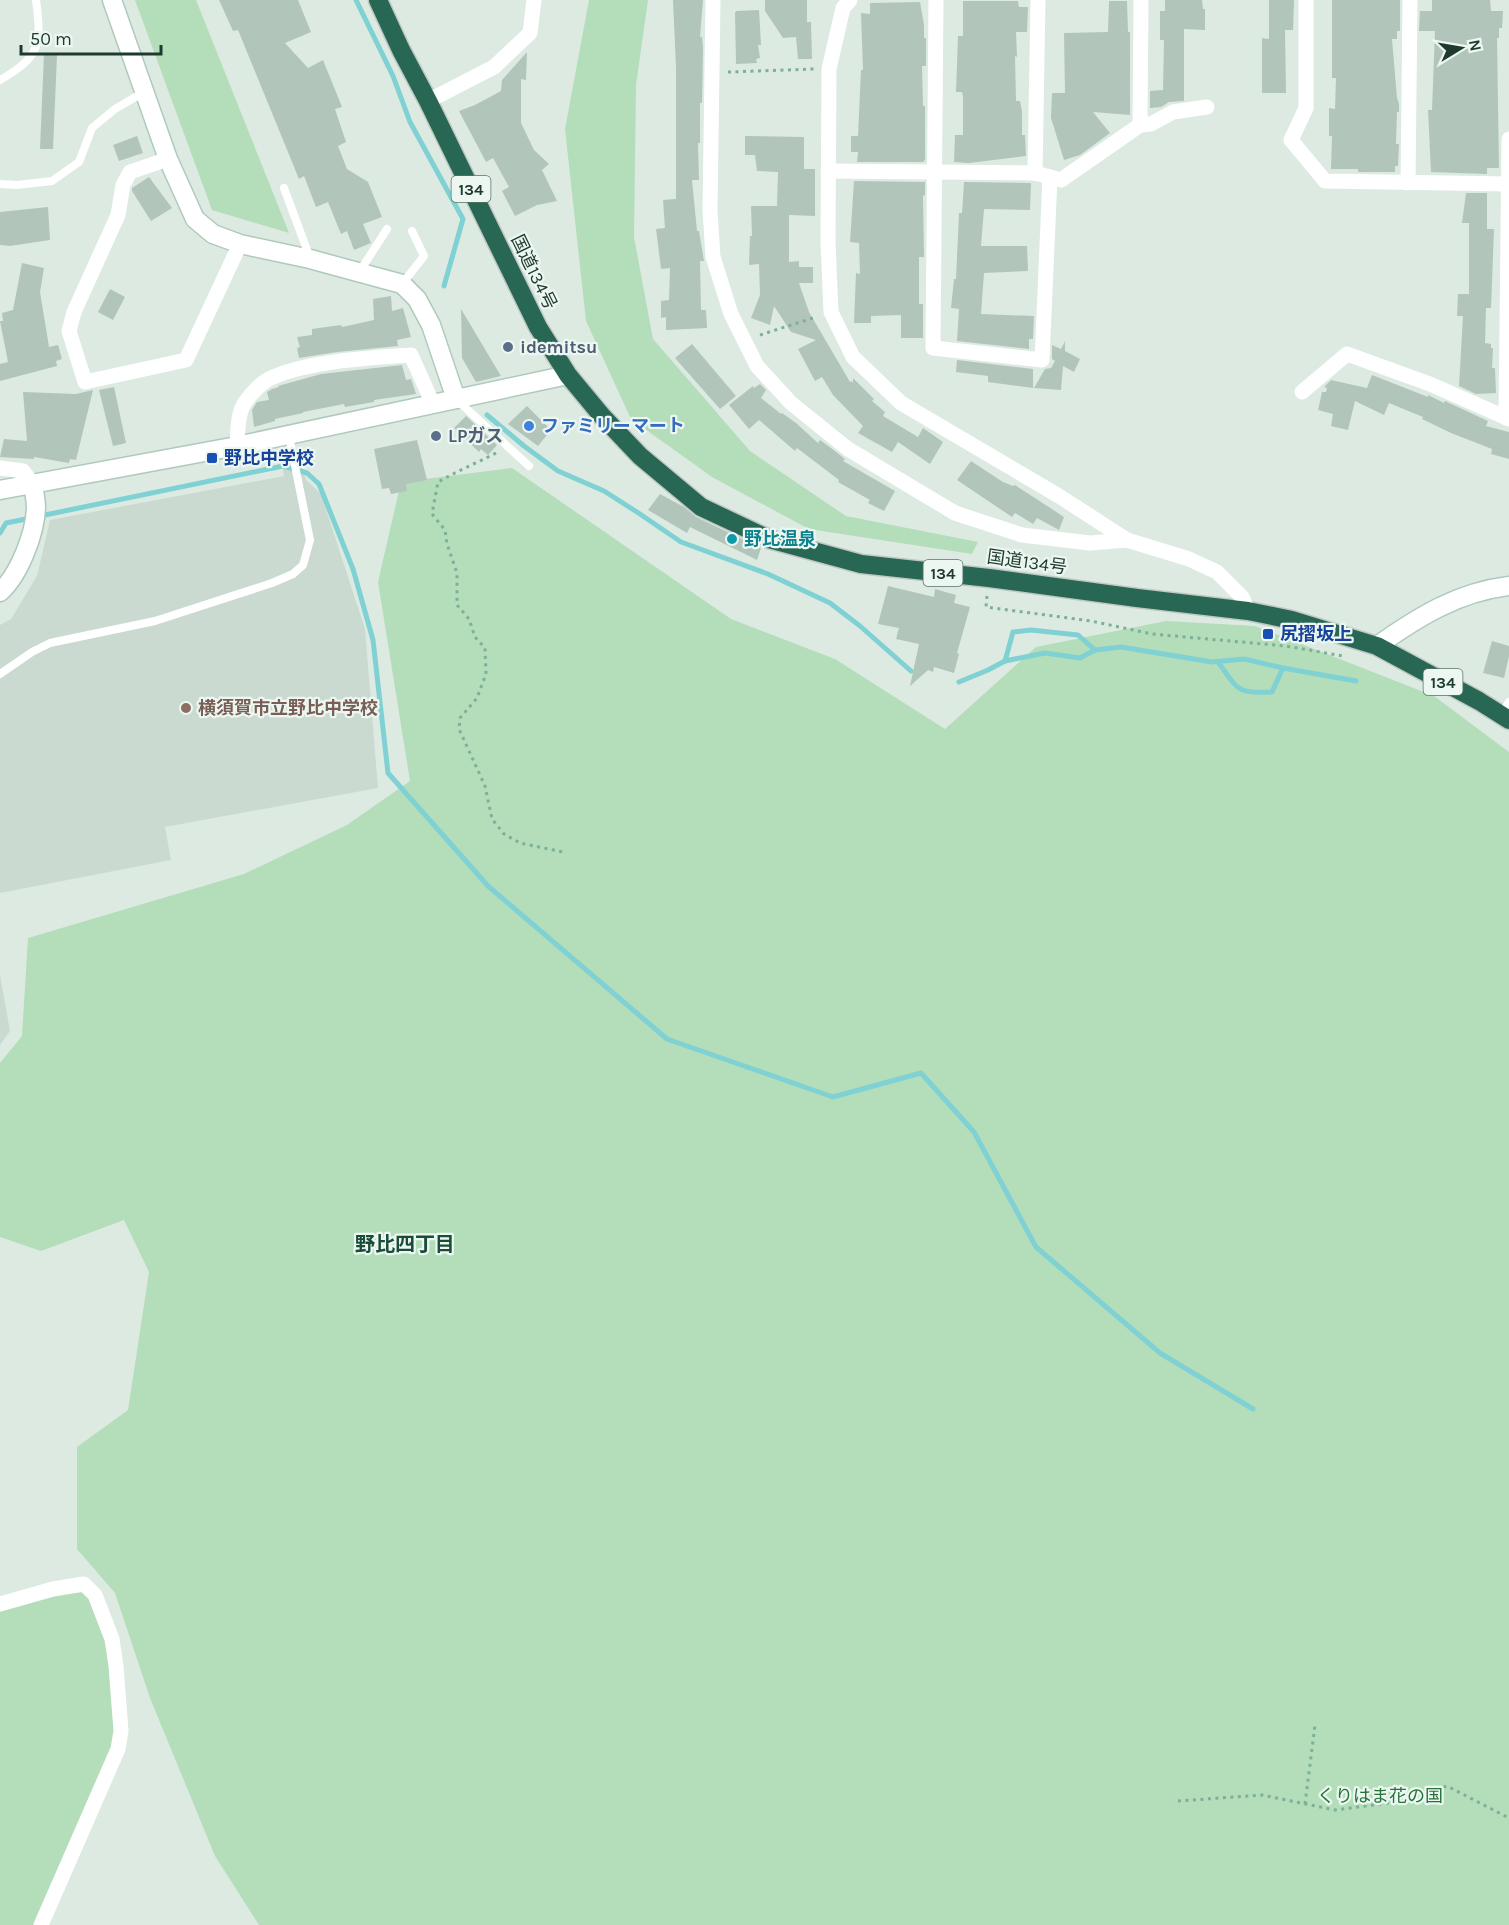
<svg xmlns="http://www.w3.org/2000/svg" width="1509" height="1925" viewBox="0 0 1509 1925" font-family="Karla,'Noto Sans JP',sans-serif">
  <rect width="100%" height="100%" fill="#ddeae2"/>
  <g fill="#cbdad1">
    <path d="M300 453 306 480 321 494 365 629 378 788 165 827 171 860 0 893V625L11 619 37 576 50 520 284 476 280 456Z"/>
    <path d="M0 975 10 1031 0 1045Z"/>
  </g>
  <g fill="#b4ddba">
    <path d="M135 0H196L289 233 212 210Z"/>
    <path d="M589 0H648L636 85 634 237 653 339 750 451 846 516 978 542 972 554 809 529 712 477 631 419 586 321 565 129Z"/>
    <path d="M512 468 731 619 835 659 945 729 1036 647 1166 621 1255 626 1434 696 1509 752V1925H259L215 1856 150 1698 115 1593 77 1549V1447L128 1410 149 1272 124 1220 41 1251 0 1237V1063L22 1036 28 938 244 874 347 825 410 781 378 582 401 482Z"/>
    <path d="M84 1584 112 1639 121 1731 41 1925H0V1604Z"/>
  </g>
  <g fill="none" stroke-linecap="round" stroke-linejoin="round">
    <g stroke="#80d1d3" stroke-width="5">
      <path d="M356 0 393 76 410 122 463 219 444 286"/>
      <path d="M487 415 524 446 558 471 604 491 637 512 681 542 768 574 830 603 860 626 911 671"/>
      <path d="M40 516 283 466 307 473 319 484 353 569 373 640 388 773 488 886 667 1039 833 1097 921 1073 974 1132 1036 1247 1160 1353 1253 1409"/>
      <path d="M0 533 6 523 31 518"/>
      <path d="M1005 661 1045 653 1080 658 1095 650"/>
      <path d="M1218 662C1238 689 1236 694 1272 692L1283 668"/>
      <path d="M959 682 988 670 1005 661 1013 632 1031 630 1078 635 1095 650 1121 647 1212 662 1244 659 1283 668 1356 681"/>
    </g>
  </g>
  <g fill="#b2c5bb">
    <path d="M219 0H298L311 32 285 43 308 68 323 60 342 107 335 109 346 142 338 146 347 169 368 182 382 217 363 224 371 243 354 250 347 231 341 234 328 202 316 207 304 176 299 179 238 30 233 31Z"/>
    <path d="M673 0H703L700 37H702L703 48 702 103H700V143H698L699 180H692L697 231H699L704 261H700L701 310H706L707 328 666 330V317L661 318V301L669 300 670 268 661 269 656 229 665 228 663 200 676 199V68Z"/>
    <path d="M765 0H807V22H811L812 59H798L796 37 783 38 765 11Z"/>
    <path d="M1165 0H1202L1203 9H1205V30L1184 29V101L1169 102 1161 107 1150 108V91L1163 90 1164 40H1160V11H1165Z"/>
    <path d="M1269 0H1294L1293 30H1285L1286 93H1262V38L1269 39Z"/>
    <path d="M1332 0H1400V31H1397V39H1392L1397 98 1399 104V112H1397L1396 144H1399L1398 166H1395V172H1358V169H1331L1332 136H1329V108L1335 109 1336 78H1332Z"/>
    <path d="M1432 0H1490L1491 11H1503L1502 28H1499V38H1497L1499 168H1487V174L1431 172 1428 110H1432L1435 31H1419L1420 11H1432Z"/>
    <path d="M963 1H1018L1019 7H1028L1027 32H1016L1017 57 1015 56 1016 101H1020L1022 111V135H1025L1026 156 969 163 954 162 955 135H963V97L962 92H956L958 36H963Z"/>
    <path d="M1109 1H1127L1128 32H1130V115L1093 112 1110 133 1080 155 1064 160 1051 118 1052 93H1065L1064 33 1108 32Z"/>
    <path d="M920 2 924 25V38H926V66H922L923 106H925V160L923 162H857L858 152H851V136H858L861 70H863L861 13 870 14V3Z"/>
    <path d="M759 10 761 45H758L760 58 756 59 757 63 736 64 735 13 736 11Z"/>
    <path d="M527 52 526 80 521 79V123L534 150 549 164 542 170 557 201 537 205 515 216 502 191 509 187 493 158 486 162 459 111 475 105 501 91 502 80Z"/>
    <path d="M44 54 57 55 53 149H40Z"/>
    <path d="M137 136 143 153 119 161 113 145Z"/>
    <path d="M745 136 804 137V169H815V216L789 215V262L799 261V267H813V283H799L809 312 850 382 852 381 853 383V378L874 399 872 401 885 412 883 416 918 437 923 428 943 442 930 464 898 442 892 452 858 433 863 426 833 395 822 377 815 381 798 349 816 340 791 332 774 306 770 325 751 318 760 295 759 264 749 265 750 236H752L751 206H777L778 172 757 171 755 155H745Z"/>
    <path d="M149 177 172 208 151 221 132 191V188Z"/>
    <path d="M854 181 925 182V196L923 195 924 257H919V304H923V338H901V315L871 316V323H854L856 273 860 274 859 243 850 242Z"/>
    <path d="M964 182 1031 183 1030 210 984 209 981 246H1027L1028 271 984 273 981 314 1034 316 1033 339H1029V349L957 341 959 309 951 308 954 279H956L959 213H962Z"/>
    <path d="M1466 193H1487V229H1494L1491 308H1486L1485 343 1491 344V348H1493L1492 368H1495L1496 393 1476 394 1459 386 1463 316H1457L1458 294H1469V223H1462Z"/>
    <path d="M48 207 50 240 10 246 0 245V212Z"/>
    <path d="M22 263 44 268 40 292 49 347 58 345 62 359 56 361 57 366 0 381V364L8 362 0 321H3L2 313 13 310Z"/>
    <path d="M110 289 125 297 113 320 98 312Z"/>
    <path d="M391 296 392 311 403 308 411 337 397 340 398 346 337 352 299 358 297 348 300 347 297 337 312 335V329L341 325 342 327 374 320 373 299Z"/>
    <path d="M461 309 501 376 476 382 462 358Z"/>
    <path d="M1065 341V351L1080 359 1074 372 1063 366 1061 390 1034 388 1045 369 1051 368 1055 361 1052 359V345L1061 349Z"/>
    <path d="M692 344 736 396 720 409 675 358Z"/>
    <path d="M957 360 1033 369V388L988 382V376L956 372Z"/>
    <path d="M402 365 406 380 411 379 416 394 374 400V402L345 407 344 404 303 412V413L275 419V421L254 427 252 410 257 402 269 400 267 392 272 389 279 387 278 386 321 374Z"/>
    <path d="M1372 375 1428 397V395L1444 403 1445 401 1488 421 1486 426 1509 432V459L1491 454 1492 449 1451 433 1422 419 1423 417 1389 403 1384 415 1355 401 1348 430 1331 426 1333 414 1318 410 1322 392H1326L1327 388 1324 387 1331 380 1367 388Z"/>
    <path d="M760 384 766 390 761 398 781 414 782 413 796 423 818 443 820 440 831 448 845 459 843 461 895 491 884 511 868 503 870 500 838 482 839 480 797 448 795 451 759 420 749 429 729 405 753 386 754 388Z"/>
    <path d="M114 387 126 443 113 446 99 390Z"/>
    <path d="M93 390 76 460 70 459 69 463 34 457V459L0 457 4 439 27 441 23 392 76 394Z"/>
    <path d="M527 406 551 430 538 446 508 424Z"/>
    <path d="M466 416 497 445 488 455 481 449 479 452 454 428Z"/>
    <path d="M417 440 427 480 406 484 407 491 391 494 389 488 382 489 374 449Z"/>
    <path d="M971 461 1003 482 1013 486 1015 485 1064 517 1059 530 1037 518 1033 524 1015 513 1012 517 957 480Z"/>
    <path d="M660 494 684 507 696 517 761 548 757 560 690 527 687 533 648 510Z"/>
    <path d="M888 586 934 597 935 589 956 595 954 603 970 607 957 653 959 654 954 673 934 667 933 672 928 670 910 686 919 644 896 639 899 628 878 624Z"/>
    <path d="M1492 641 1509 646V656L1504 678 1483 673Z"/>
  </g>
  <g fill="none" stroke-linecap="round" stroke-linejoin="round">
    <g stroke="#afcabd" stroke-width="21">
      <g id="secondary">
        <path d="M112 0 168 159 195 219 213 234 240 244 310 259 402 284 417 299 431 325 456 399"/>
        <path d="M0 490 237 446 568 375"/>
        <path d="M0 592C19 575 35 534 36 508 36 500 34 492 33 484"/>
        <path d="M1377 646C1418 617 1458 592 1509 586"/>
      </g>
    </g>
    <g stroke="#c0c8c5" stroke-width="21">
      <path id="highway" d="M378 0 401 50 428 101 538 327 568 375 602 416 640 456 701 507 769 539 861 564 989 578 1137 598 1248 611 1292 620 1377 646 1479 701 1509 720"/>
    </g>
    <g stroke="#7bb099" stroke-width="3" stroke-dasharray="3 4.5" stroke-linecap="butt">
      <path d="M728 72 814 69"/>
      <path d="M760 335 816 317"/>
      <path d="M496 453C477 463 457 471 438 482L432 514 445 530 447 544 457 573V605L469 619 475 637 485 648 486 674 477 698 460 718 459 729 485 786 492 819 504 834 520 843 563 852"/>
      <path d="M987 596 986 607 1091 621 1152 634 1286 646 1343 656"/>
      <path d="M1178 1801 1262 1795 1335 1810 1396 1802 1447 1786 1509 1818"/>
      <path d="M1305 1804 1315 1725"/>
    </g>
    <g stroke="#fff" stroke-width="8">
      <path d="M0 80C40 57 42 45 36 0"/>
      <path d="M0 184 17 185 52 181 79 162 92 128 115 109 144 92"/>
      <path d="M284 188 310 258"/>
      <path d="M360 271 387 229"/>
      <path d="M402 284 424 256 412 231"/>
      <path d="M457 400 529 466"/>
      <path d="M0 674 32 652 50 643 155 621 272 583 293 574 303 565 310 540 289 436"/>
      <path d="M1501 714 1509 702"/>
    </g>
    <g stroke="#fff" stroke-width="15">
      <path d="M713 0 710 210 713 257 731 314 757 366 791 403 848 449 955 513 1022 535 1090 543 1127 540 1189 559 1217 572 1242 597 1248 611"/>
      <path d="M850 0 843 8 829 69 828 242 831 312 853 357 901 403 1059 496 1127 540"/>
      <path d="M936 0 933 348 1042 360 1050 177"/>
      <path d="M1306 0V108L1291 140 1325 181 1509 184"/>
      <path d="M428 101 494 67 530 33 534 0"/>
      <path d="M1140 125 1151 124 1173 112 1207 107"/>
      <path d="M168 159 130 172 123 185 118 215 74 312 69 331 85 382 186 360 240 244"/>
      <path d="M828 171 1035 173 1061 180 1140 125 1141 0"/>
      <path d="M1035 173 1038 0"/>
      <path d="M1408 183 1410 0"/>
      <path d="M1302 392 1347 354 1430 384 1509 419"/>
      <path d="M1506 418 1509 139"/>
      <path d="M237 446C238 431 237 413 246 401 251 394 261 383 269 379 305 361 370 358 411 355L433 404"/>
      <path d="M0 468 23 471 33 484"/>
      <path d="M0 1604 53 1589 84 1584 95 1595 112 1639 116 1666 121 1731 118 1749 41 1925"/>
    </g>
    <use href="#secondary" stroke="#fff" stroke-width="18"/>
    <use href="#highway" stroke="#286753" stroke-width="18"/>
  </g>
  <g fill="#5c6f8a" stroke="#edf7f1" stroke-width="2">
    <circle cx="508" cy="347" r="6"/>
    <circle cx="436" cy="436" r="6"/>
  </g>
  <circle fill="#3f7fe0" stroke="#edf7f1" stroke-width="2" cx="529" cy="426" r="6"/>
  <g fill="#1a4fb4" stroke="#edf7f1" stroke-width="2">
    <rect x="206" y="452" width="12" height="12" rx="3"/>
    <rect x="1262" y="628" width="12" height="12" rx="3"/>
  </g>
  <circle fill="#0f9aa8" stroke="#edf7f1" stroke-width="2" cx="732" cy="539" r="6"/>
  <circle fill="#8d6e63" stroke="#edf7f1" stroke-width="2" cx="186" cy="708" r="6"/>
  <g text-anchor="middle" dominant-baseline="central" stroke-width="4.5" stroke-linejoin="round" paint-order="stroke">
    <g fill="#edf7f1" stroke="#5c7369" stroke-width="1.5">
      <rect x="451.5" y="176" width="39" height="26" rx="4.5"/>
      <rect x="923.5" y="560" width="39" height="26" rx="4.5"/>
      <rect x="1423.5" y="669" width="39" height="26" rx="4.5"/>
    </g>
    <g font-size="16" font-weight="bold" fill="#1e3a2f">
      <text x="471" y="189">134</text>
      <text x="943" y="573">134</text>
      <text x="1443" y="682">134</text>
    </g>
    <g font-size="18" fill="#1e3a2f" stroke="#edf7f1">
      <text transform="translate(534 272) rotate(64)">国道134号</text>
      <text transform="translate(1027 562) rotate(8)">国道134号</text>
    </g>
    <g font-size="18" font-weight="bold" fill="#4e5e75" stroke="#edf7f1" text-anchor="start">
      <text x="520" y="347">idemitsu</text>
      <text x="448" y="436">LPガス</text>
    </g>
    <g font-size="18" font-weight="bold" fill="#366cbe" stroke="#edf7f1" text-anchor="start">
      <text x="541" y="426">ファミリーマート</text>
    </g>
    <g font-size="18" font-weight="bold" fill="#164399" stroke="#edf7f1" text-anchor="start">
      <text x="224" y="458">野比中学校</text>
      <text x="1280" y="634">尻摺坂上</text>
    </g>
    <g font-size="18" font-weight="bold" fill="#0d838f" stroke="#edf7f1" text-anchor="start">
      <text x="744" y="539">野比温泉</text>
    </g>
    <g font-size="18" font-weight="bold" fill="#785e54" stroke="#edf7f1" text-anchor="start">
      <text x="198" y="708">横須賀市立野比中学校</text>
    </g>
    <g font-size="18" fill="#26733a" stroke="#edf7f1">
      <text x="1380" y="1796">くりはま花の国</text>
    </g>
    <g font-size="20" font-weight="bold" fill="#194d3a" stroke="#edf7f1">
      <text x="405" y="1244">野比四丁目</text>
    </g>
  </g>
  <g transform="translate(1461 48) rotate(79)" stroke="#edf7f1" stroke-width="4.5" paint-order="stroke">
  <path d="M0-4.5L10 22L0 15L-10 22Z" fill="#1e3a2f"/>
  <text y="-9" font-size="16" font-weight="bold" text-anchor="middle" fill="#1e3a2f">N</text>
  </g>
  <path d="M21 45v9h140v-9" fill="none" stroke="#1e3a2f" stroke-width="3"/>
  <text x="30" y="45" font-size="18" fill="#1e3a2f" stroke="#edf7f1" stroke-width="4.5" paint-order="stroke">50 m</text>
</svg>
